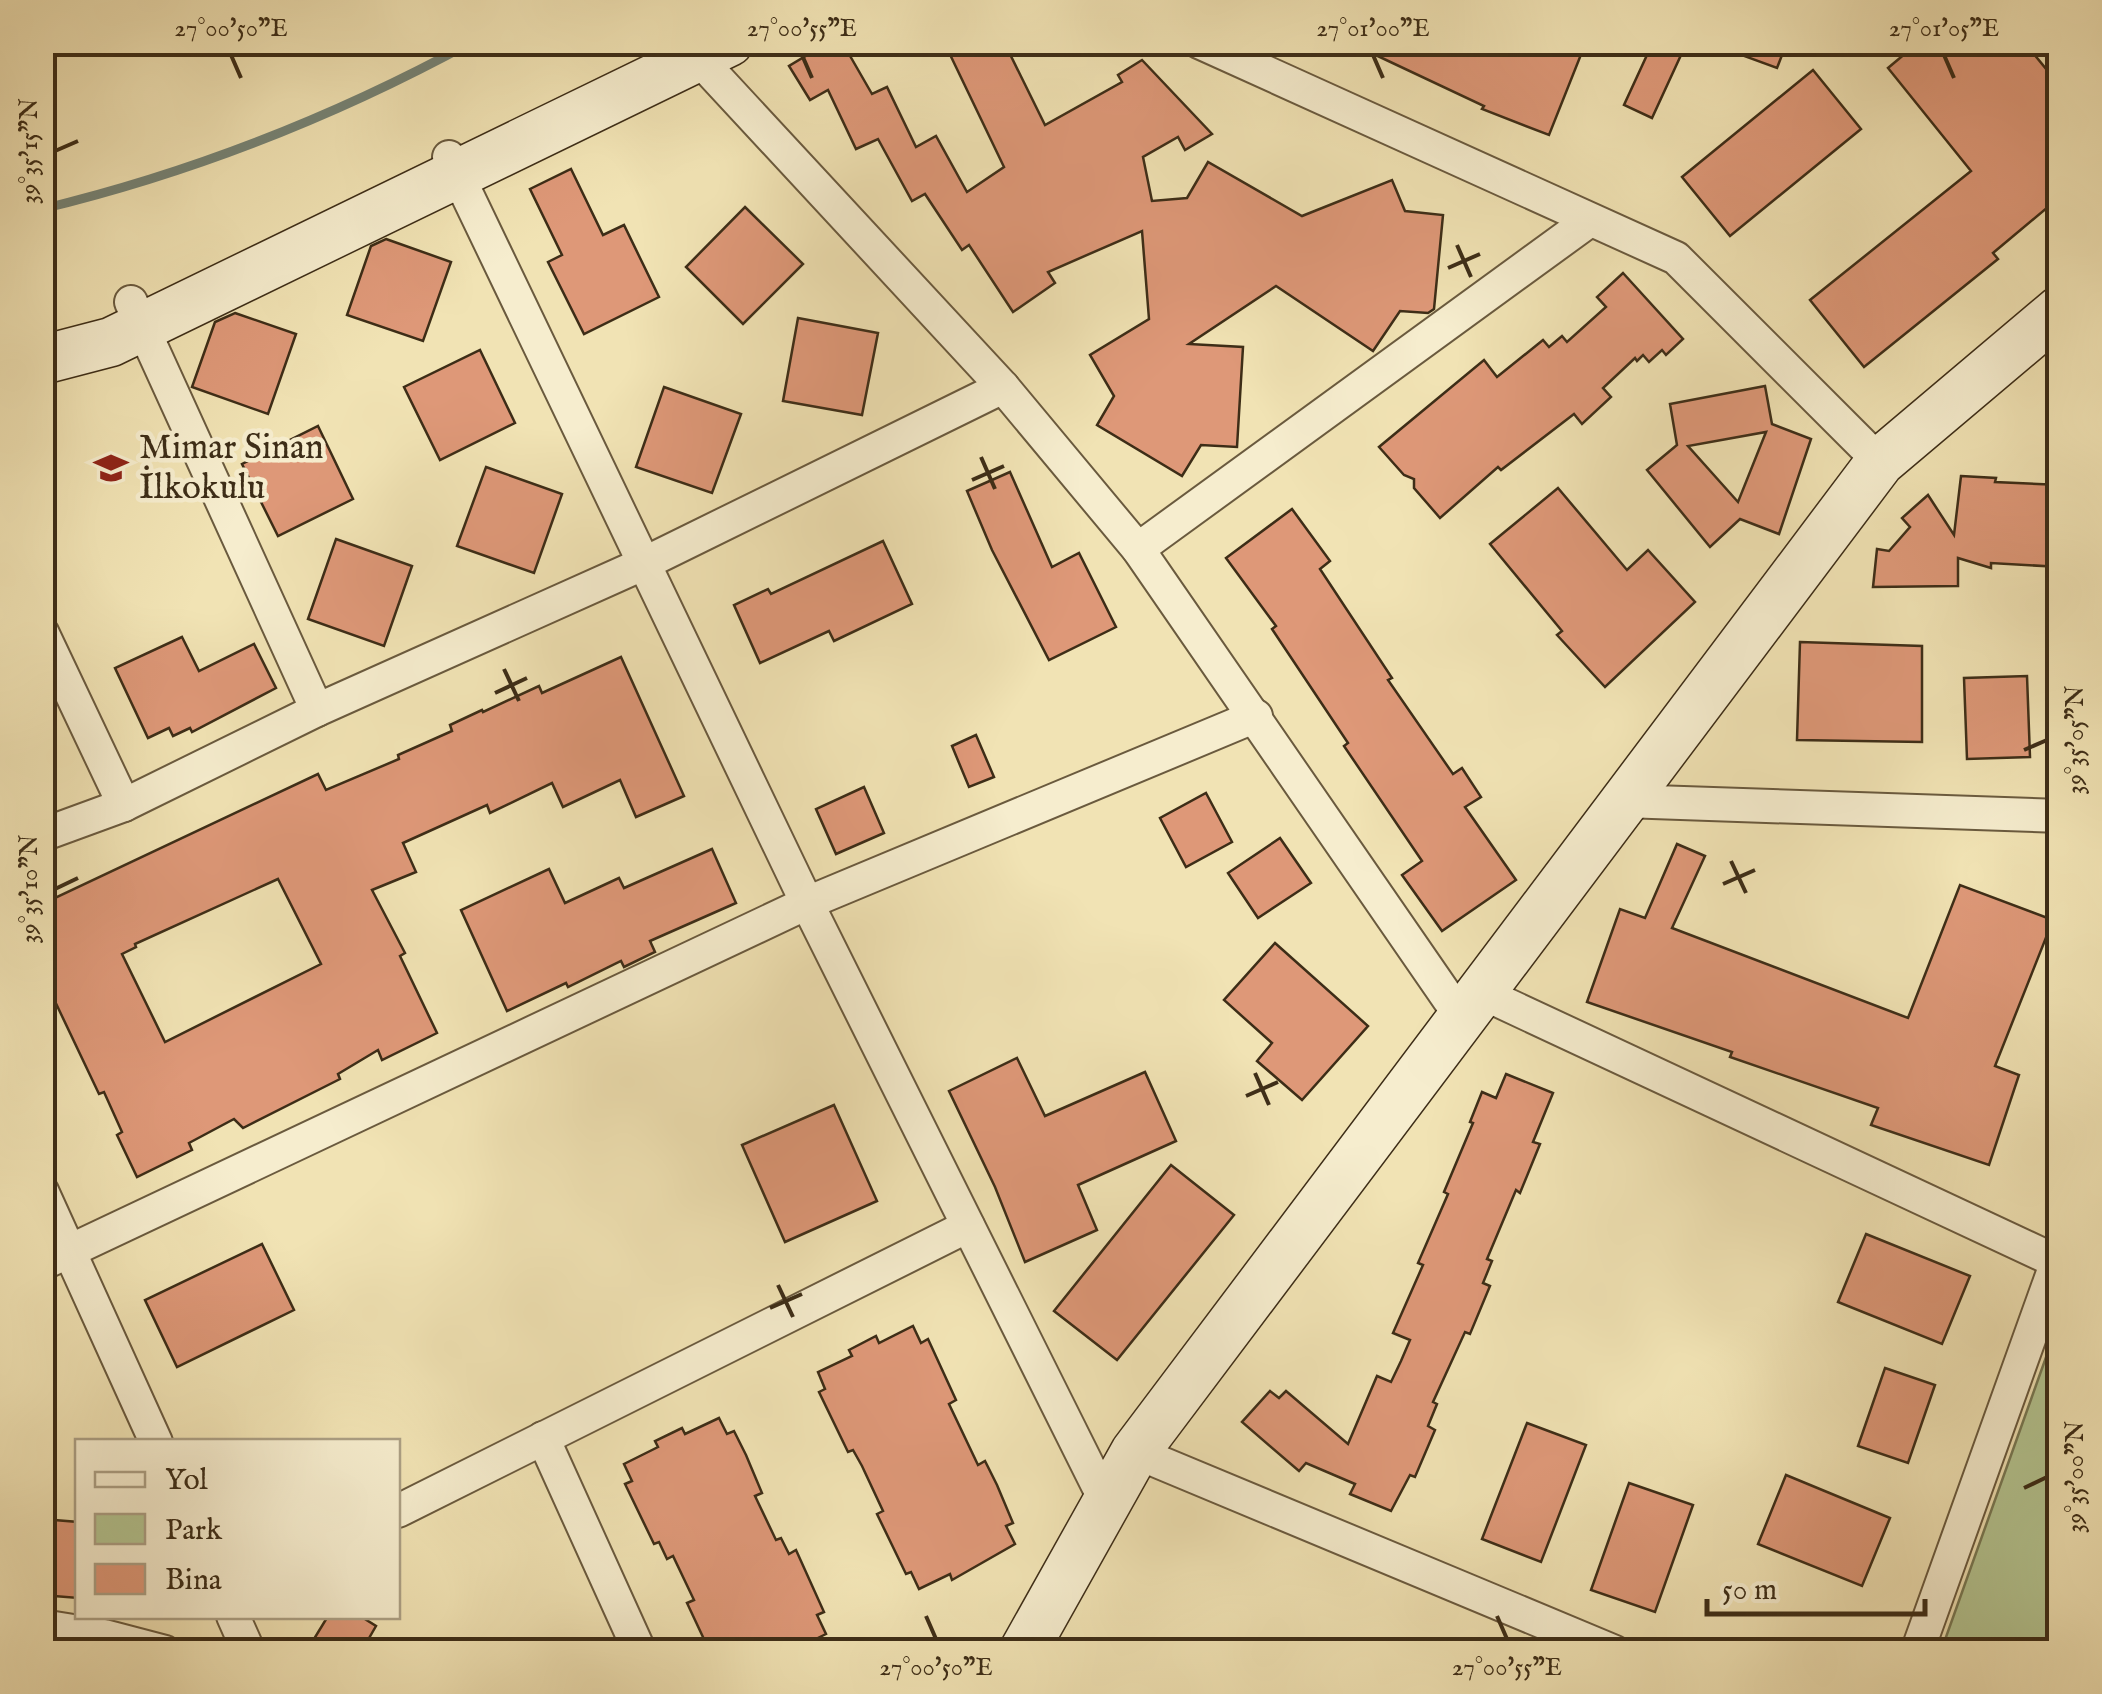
<svg xmlns="http://www.w3.org/2000/svg" width="2102" height="1694" viewBox="0 0 2102 1694" font-family="'IM FELL English',serif">
  <rect width="100%" height="100%" fill="#f1e3b4"/>
  <filter id="stains"><feTurbulence type="fractalNoise" baseFrequency=".002" numOctaves="4"/><feColorMatrix values="0 0 0 0 .2 0 0 0 0 .09 0 0 0 0 .02 0 0 0 .5 -.17"/></filter>
  <radialGradient id="worn" r=".72"><stop offset=".6" stop-color="#630" stop-opacity="0"/><stop offset="1" stop-color="#630" stop-opacity=".3"/></radialGradient>
  <path fill="#b4c591" stroke="#787954" stroke-width="2.5" d="M2059 1321V1651H1941Z"/>
  <g fill="none" stroke-linecap="round" stroke-linejoin="round">
    <path stroke="#768375" stroke-width="9" d="M42 209C191 173 338 115 472 42"/>
  </g>
  <g fill="#de9878" stroke="#3d2d17" stroke-width="2.5" fill-rule="evenodd">
    <path d="M829 42H842L872 94 887 87 916 147 936 136 967 192 1004 167 944 42H1004L1045 125 1122 82 1118 75 1142 60 1212 134 1185 150 1178 137 1143 157 1152 201 1187 198 1208 162 1302 216 1392 180 1405 211 1443 215 1434 309 1428 313 1400 311 1373 351 1276 286 1189 344 1243 347 1237 447 1201 445 1182 476 1097 425 1114 396 1090 355 1149 319 1142 231 1048 272 1055 283 1013 312 969 245 962 250 925 194 912 201 878 139 856 149 828 90 810 100 789 66Z"/>
    <path d="M1348 42H1586L1549 135 1482 109 1484 106Z"/>
    <path d="M1653 42H1687L1652 118 1624 105Z"/>
    <path d="M1714 42H1787L1777 68 1714 45Z"/>
    <path d="M1919 42H2024L2060 86V197L1993 253 1998 259 1864 367 1810 300 1971 171 1888 68Z"/>
    <path d="M1813 70 1861 129 1730 236 1682 177Z"/>
    <path d="M571 169 603 235 624 225 659 297 584 334 548 262 562 255 530 189Z"/>
    <path d="M745 207 803 264 743 324 686 267Z"/>
    <path d="M386 239 451 262 423 341 347 315 371 246Z"/>
    <path d="M1623 273 1683 339 1666 355 1662 350 1649 362 1643 355 1637 361 1635 358 1603 388 1611 397 1582 424 1574 414 1501 470 1498 467 1440 518 1414 488V479L1404 475 1379 447 1484 360 1497 377 1543 340 1549 347 1562 336 1567 342 1606 307 1597 297Z"/>
    <path d="M235 313 296 334 268 414 192 387 215 322Z"/>
    <path d="M798 318 878 333 862 415 783 401Z"/>
    <path d="M480 350 515 423 440 460 404 387Z"/>
    <path d="M1765 386 1772 424 1811 439 1779 534 1740 519 1710 547 1647 470 1677 445 1670 404ZM1766 432 1738 502 1688 446Z"/>
    <path d="M664 387 741 414 712 493 636 467Z"/>
    <path d="M318 426 353 499 278 536 242 464Z"/>
    <path d="M486 467 562 494 534 573 457 546Z"/>
    <path d="M1010 472 1052 567 1079 553 1116 627 1049 660 992 550 967 491Z"/>
    <path d="M1961 476 1996 478 1995 482 2060 485V567L1991 563V568L1958 558V586L1873 587 1877 549 1889 551 1910 527 1902 518 1928 495 1954 535Z"/>
    <path d="M1558 488 1627 570 1648 550 1695 602 1605 687 1557 635 1562 631 1490 544Z"/>
    <path d="M1292 509 1330 561 1320 569 1392 678 1388 680 1453 774 1462 768 1481 797 1465 807 1516 880 1442 931 1402 875 1422 861 1344 746 1348 743 1272 629 1276 626 1226 558Z"/>
    <path d="M336 539 412 566 384 646 308 619Z"/>
    <path d="M883 541 912 604 834 641 829 631 760 663 734 605 768 589 771 594Z"/>
    <path d="M182 637 199 671 254 644 276 688 192 732 190 728 173 736 169 728 148 738 115 668Z"/>
    <path d="M1800 642 1922 646V742L1797 740Z"/>
    <path d="M621 657 684 796 636 817 620 780 563 807 552 783 490 813 487 805 403 843 416 872 372 890 405 953 400 956 437 1033 382 1060 378 1050 338 1074 340 1079 243 1128 234 1119 189 1143 192 1150 137 1177 117 1135 122 1132 104 1092 99 1094 42 974V904L318 774 326 790 399 759 398 755 452 731 450 725 482 710 483 712 539 686 542 693ZM278 879 321 964 165 1042 122 954 136 947 135 944Z"/>
    <path d="M2027 676 2030 757 1967 759 1964 678Z"/>
    <path d="M976 735 994 777 969 787 952 746Z"/>
    <path d="M864 787 884 833 836 854 816 809Z"/>
    <path d="M1206 793 1232 842 1186 867 1160 818Z"/>
    <path d="M1280 838 1311 883 1258 918 1228 873Z"/>
    <path d="M1677 844 1705 856 1672 928 1908 1018 1960 885 2053 920 1995 1066 2019 1075 1989 1165 1871 1125 1878 1108 1730 1057 1732 1052 1587 1002 1620 909 1645 918Z"/>
    <path d="M712 849 736 903 650 941 655 952 624 967 621 961 568 987 566 983 507 1011 461 910 549 869 565 903 619 878 624 888Z"/>
    <path d="M1275 943 1368 1026 1302 1100 1257 1061 1272 1043 1224 1000Z"/>
    <path d="M1017 1058 1045 1116 1145 1072 1176 1141 1078 1185 1097 1230 1025 1262 995 1187 949 1091Z"/>
    <path d="M1506 1074 1553 1093 1533 1142 1540 1144 1520 1193 1516 1190 1487 1259 1492 1261 1483 1283 1490 1286 1470 1334 1465 1332 1433 1402 1437 1404 1428 1426 1435 1430 1415 1477 1410 1475 1391 1511 1350 1494 1355 1484 1306 1463 1299 1471 1242 1422 1270 1391 1279 1398 1286 1391 1348 1444 1377 1376 1391 1382 1401 1361 1410 1340 1393 1333 1423 1265 1418 1263 1448 1194 1444 1192 1473 1123 1470 1122 1482 1092 1496 1098Z"/>
    <path d="M834 1105 877 1201 785 1242 742 1145Z"/>
    <path d="M1171 1165 1234 1215 1117 1360 1054 1311Z"/>
    <path d="M1866 1234 1970 1276 1942 1344 1838 1302Z"/>
    <path d="M262 1244 294 1310 177 1367 145 1300Z"/>
    <path d="M913 1326 921 1343 928 1339 956 1400 949 1404 978 1465 985 1461 997 1485 1013 1523 1006 1526 1015 1544 952 1580 950 1574 919 1589 911 1572 906 1574 877 1514 883 1511 862 1466 853 1450 848 1452 819 1392 825 1389 818 1372 852 1356 849 1350 876 1336 879 1343Z"/>
    <path d="M1885 1368 1935 1385 1908 1463 1858 1446Z"/>
    <path d="M719 1418 727 1434 734 1431 746 1455 762 1493 755 1496 776 1540 781 1538 789 1554 796 1550 824 1612 817 1615 826 1634 789 1652H710L687 1603 694 1600 673 1556 667 1559 659 1542 654 1544 625 1484 632 1481 624 1464 658 1447 655 1441 682 1428 685 1434Z"/>
    <path d="M1527 1423 1586 1445 1541 1562 1482 1539Z"/>
    <path d="M1786 1475 1890 1518 1862 1586 1758 1544Z"/>
    <path d="M1629 1483 1693 1505 1655 1612 1591 1590Z"/>
    <path d="M42 1519 78 1522V1598L42 1595Z"/>
    <path d="M328 1616H360L376 1626 361 1652H306Z"/>
  </g>
  <g fill="none" stroke-linecap="round" stroke-linejoin="round">
    <g stroke="#6a5a3e" stroke-width="36">
      <g id="street">
        <path d="M1199 42 1676 258 1880 462"/>
        <path d="M42 43 45 42"/>
        <path d="M686 45 1003 387 1138 549 1461 1017"/>
        <path d="M449 157 807 903 1107 1504"/>
        <path d="M131 302 317 710"/>
        <path d="M1138 549 1590 220"/>
        <path d="M42 632 124 805"/>
        <path d="M1624 801 2060 816"/>
        <path d="M42 835 124 805 317 710 645 563 1003 387"/>
        <path d="M1480 992 2060 1263"/>
        <path d="M42 1191 156 1442"/>
        <path d="M42 1264 807 903 1256 716"/>
        <path d="M543 1438 640 1652"/>
        <path d="M1135 1452 1615 1652"/>
        <path d="M398 1511 968 1226"/>
        <path d="M233 1616 249 1652"/>
        <path d="M42 1626 104 1636 165 1652"/>
        <path d="M1917 1652 2060 1253"/>
      </g>
    </g>
    <g stroke="#3d2d17" stroke-width="51">
      <g id="secondary">
        <path d="M42 360 111 342 729 42"/>
        <path d="M1023 1652 1135 1452 1880 462 2060 310"/>
      </g>
    </g>
    <use href="#street" stroke="#f6edce" stroke-width="32"/>
    <use href="#secondary" stroke="#f6edce" stroke-width="48"/>
  </g>
  <path fill="none" stroke="#3d2d17" stroke-width="4" d="M231 55 241 78M802 55 812 78M1373 55 1383 78M1944 55 1954 78M55 151 78 141M1457 245 1471 277M1448 268 1480 254M981 457 995 489M972 480 1004 466M504 669 519 701M495 693 527 678M2024 750 2047 740M1731 861 1746 893M1723 884 1755 870M55 889 78 878M1255 1073 1269 1105M1246 1096 1278 1082M778 1285 793 1317M770 1308 802 1294M2024 1488 2047 1477M926 1616 936 1639M1497 1616 1507 1639"/>
  <defs>
    <g id="school-bare" transform="scale(2.7)"><path d="M0-5L7-2L0 1L-7-2ZM-4 1L0 2.5L4 1V4Q0 6-4 4Z" fill="#8f2418" stroke="#f6edce" stroke-width="2.5" paint-order="stroke"/></g>
  </defs>
  <g fill-rule="evenodd">
    <use href="#school-bare" x="111" y="468"/>
  </g>
  <g text-anchor="middle" dominant-baseline="central" stroke-width="9" stroke-linejoin="round" paint-order="stroke">
    <g font-size="35" fill="#3d2d17" stroke="#f6edce" text-anchor="start">
      <text x="139" y="448">Mimar Sinan<tspan x="139" dy="40">İlkokulu</tspan></text>
    </g>
  </g>
  <rect width="2102" height="1694" fill="none" stroke="#f1e3b4" stroke-width="110"/>
  <rect x="75" y="1439" width="325" height="180" fill="#f6edce" stroke="#aca085" stroke-width="2.5"/>
  <rect x="95" y="1472" width="50" height="15" fill="#f6edce" stroke="#aca085" stroke-width="2.5"/>
  <text x="165" y="1489" font-size="30" fill="#3d2d17">Yol</text>
  <rect x="95" y="1514" width="50" height="30" fill="#b4c591" stroke="#aca085" stroke-width="2.5"/>
  <text x="165" y="1539" font-size="30" fill="#3d2d17">Park</text>
  <rect x="95" y="1564" width="50" height="30" fill="#de9878" stroke="#aca085" stroke-width="2.5"/>
  <text x="165" y="1589" font-size="30" fill="#3d2d17">Bina</text>
  <path d="M1707 1599v15h218v-15" fill="none" stroke="#3d2d17" stroke-width="5"/>
  <text x="1722" y="1599" font-size="30" fill="#3d2d17" stroke="#f6edce" stroke-width="8" paint-order="stroke">50 m</text>
  <rect x="55" y="55" width="1992" height="1584" fill="none" stroke="#3d2d17" stroke-width="4"/>
  <g font-size="25" text-anchor="middle" fill="#3d2d17">
    <text x="231" y="36">27°00'50"E</text>
    <text x="802" y="36">27°00'55"E</text>
    <text x="1373" y="36">27°01'00"E</text>
    <text x="1944" y="36">27°01'05"E</text>
    <text transform="translate(28 151) rotate(-90)" y="9">39°35'15"N</text>
    <text transform="translate(2074 740) rotate(-90)" y="9">39°35'05"N</text>
    <text transform="translate(28 889) rotate(-90)" y="9">39°35'10"N</text>
    <text transform="translate(2074 1477) rotate(-90)" y="9">39°35'00"N</text>
    <text x="936" y="1675">27°00'50"E</text>
    <text x="1507" y="1675">27°00'55"E</text>
  </g>
  <rect width="100%" height="100%" filter="url(#stains)"/>
  <rect width="100%" height="100%" fill="url(#worn)"/>
</svg>
